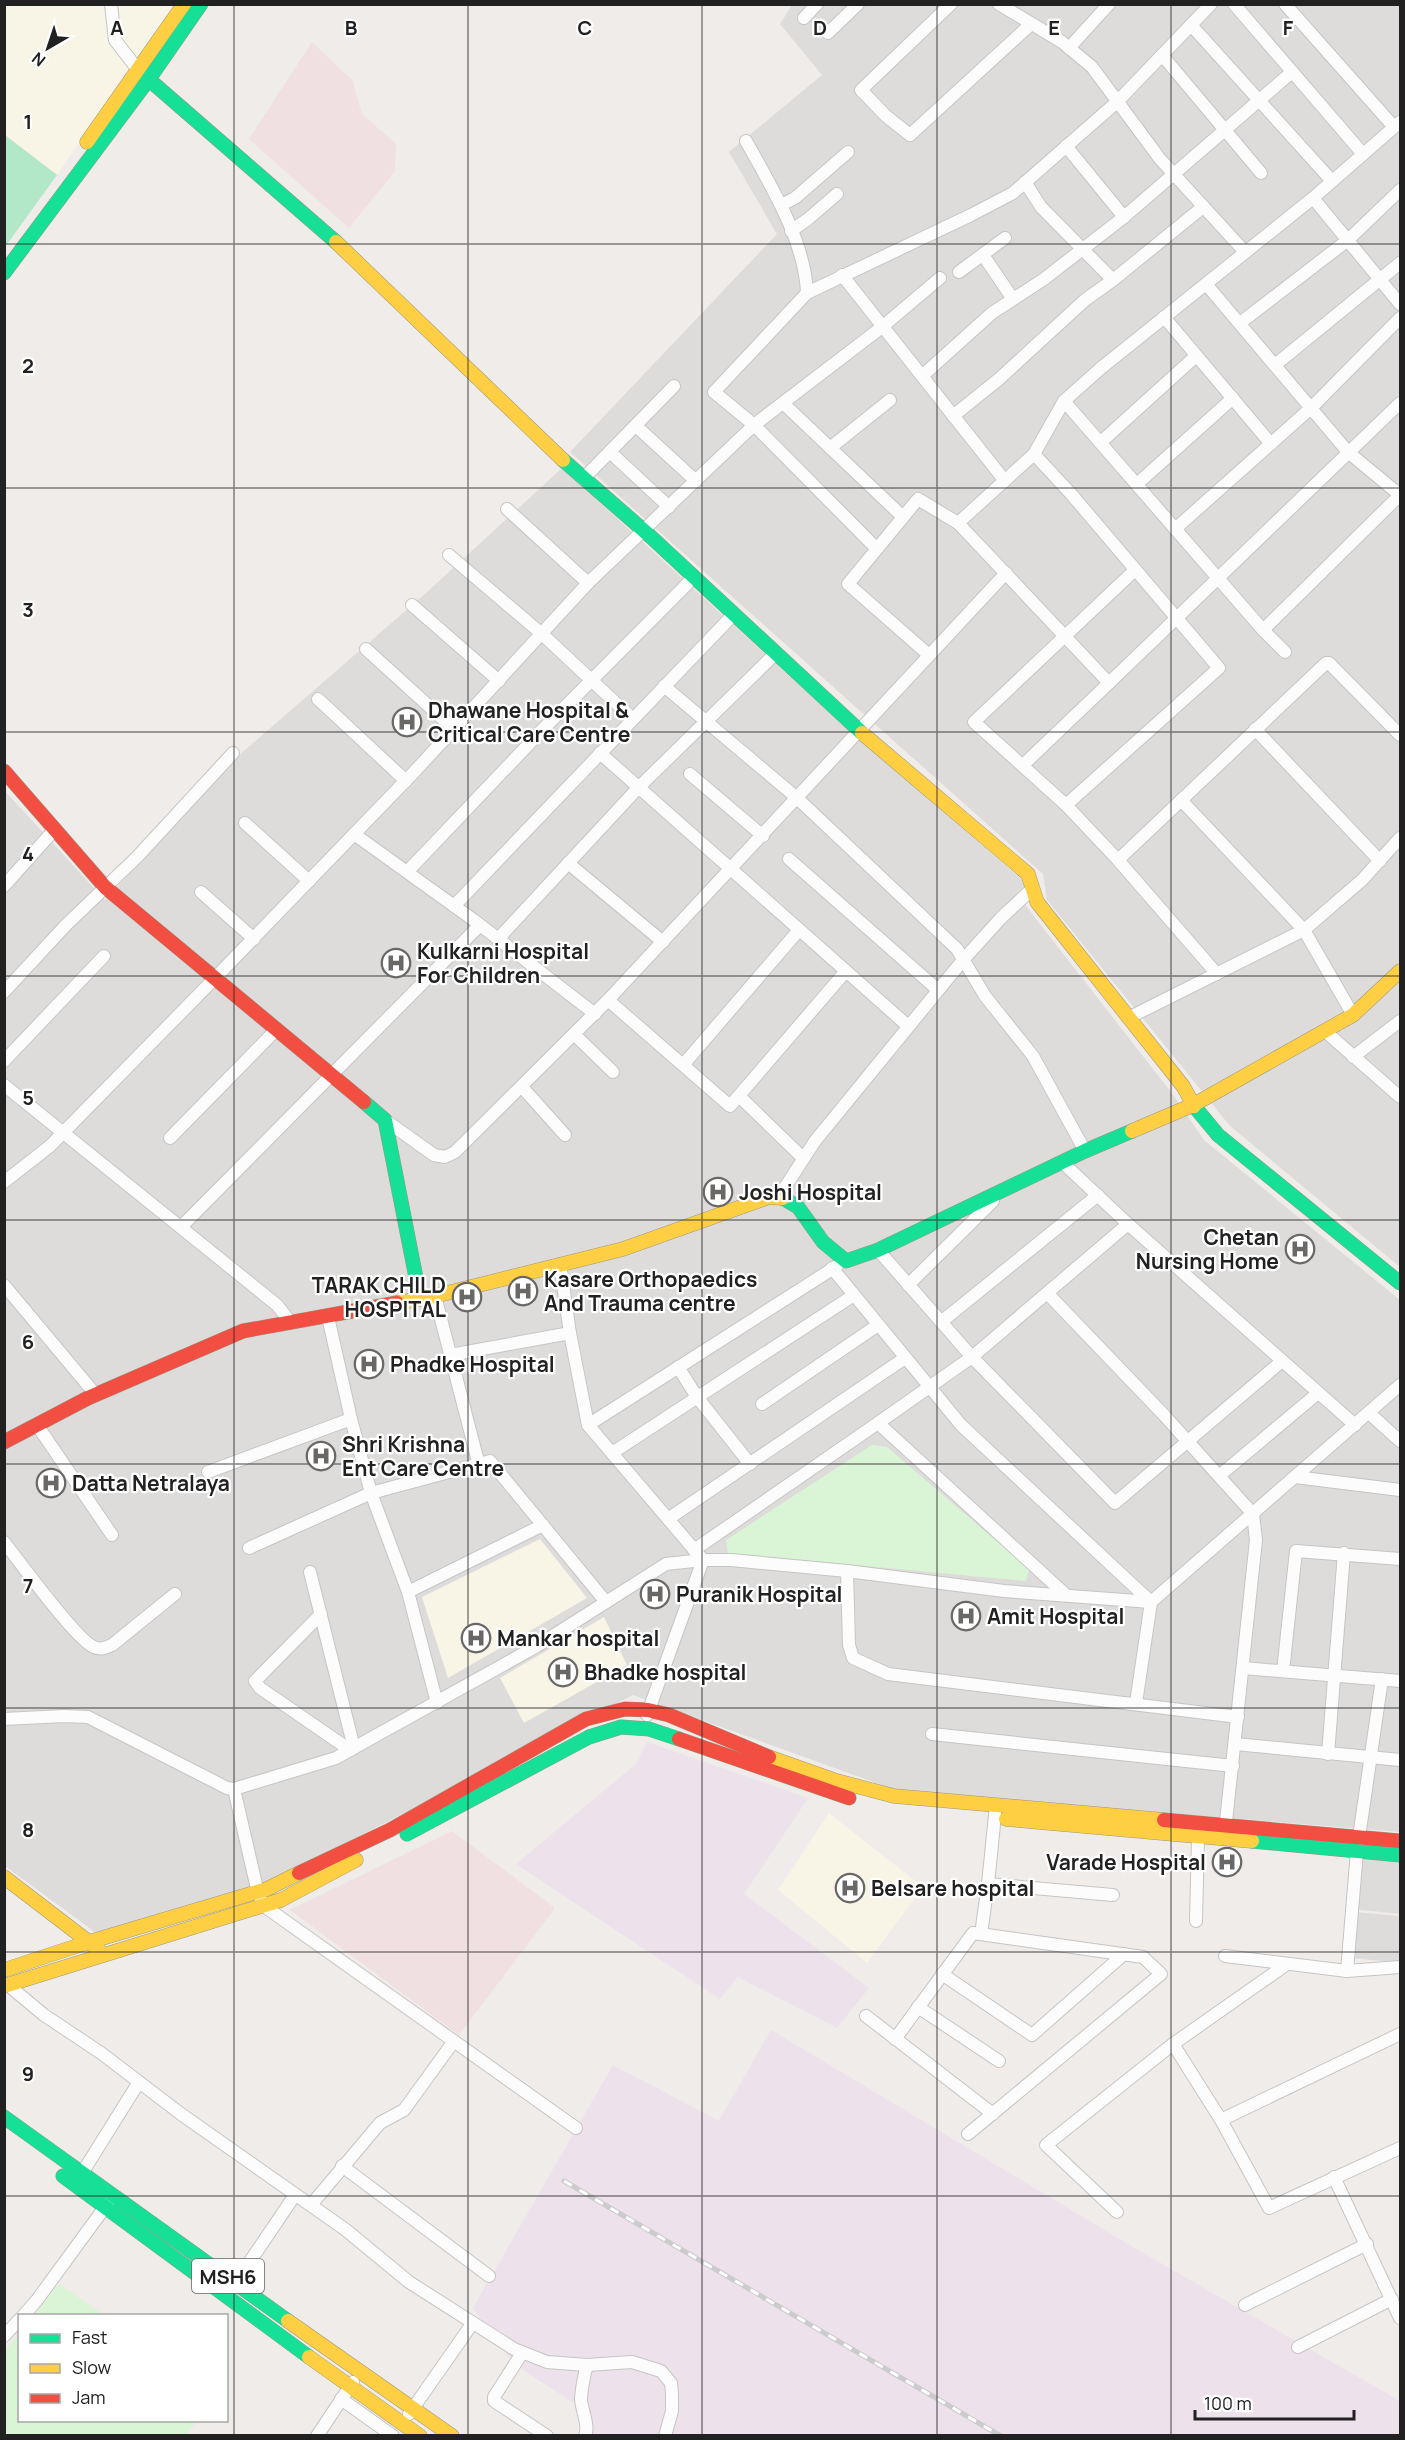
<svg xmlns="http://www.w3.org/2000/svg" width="1405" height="2440" viewBox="0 0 1405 2440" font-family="Manrope,sans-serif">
  <rect width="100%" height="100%" fill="#efecea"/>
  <g fill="#dedcdb">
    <path d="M1397 4 1400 7V1267L1230 1126 1047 900 1043 874 570 452 777 234 729 152 822 75 780 24 792 5Z"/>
    <path d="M562 468 846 728 1027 884 1026 906 1174 1096 1204 1140 1400 1300V1832L898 1791 633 1695 253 1891 103 1938 5 1866V791L105 900 238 756 426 593Z"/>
    <path d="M1359 1855 1400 1859V1914L1352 1909Z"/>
    <path d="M1355 1912 1400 1916V1963L1353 1958Z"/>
  </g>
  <g fill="#f1e0e1">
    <path d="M312 42 352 80 362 114 396 144 395 171 349 228 249 139Z"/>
    <path d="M452 1831 555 1908 459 2035 290 1910Z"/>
  </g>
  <g fill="#ede1eb">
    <path d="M647 1742 808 1798 744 1894 869 1988 837 2028 738 1977 720 1999 516 1864 636 1764Z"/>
    <path d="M771 2030 1143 2253 1400 2401V2435H581L588 2412 514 2364 473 2308 613 2065 719 2121Z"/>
  </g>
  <g fill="#f8f4e6">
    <path d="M4 5H174L57 175 5 135Z"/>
    <path d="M540 1539 587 1598 448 1678 422 1597Z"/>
    <path d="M604 1617 627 1665 524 1723 500 1678Z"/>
    <path d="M829 1813 923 1887 867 1963 778 1890Z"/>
  </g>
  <g fill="#daf5d5">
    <path d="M872 1445 887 1447 1029 1569 1026 1581 728 1553 726 1540Z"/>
    <path d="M59 2284 104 2315H34Z"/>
    <path d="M19 2333 20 2420 197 2421 186 2435H5V2351Z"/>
  </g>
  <path fill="#b2e8c8" d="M5 135 57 175 5 247Z"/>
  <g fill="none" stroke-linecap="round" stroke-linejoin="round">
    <g stroke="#c6c5c4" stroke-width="14">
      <g id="street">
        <path d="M111 4 115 40 138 70"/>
        <path d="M951 4 861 90 886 116 910 135 1031 24"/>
        <path d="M999 4 1062 42 1092 67 1160 159 1245 252"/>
        <path d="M1234 4 1363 154"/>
        <path d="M1285 4 1394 127"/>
        <path d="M804 18 817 4"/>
        <path d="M1191 25 1332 181"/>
        <path d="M828 33 858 4"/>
        <path d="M1069 48 1109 4"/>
        <path d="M1162 55 1261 173"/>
        <path d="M746 141C771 186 805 241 807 293"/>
        <path d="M1066 146 1124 217"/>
        <path d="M1025 182 1041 207 1113 280"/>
        <path d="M1313 198 1400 122"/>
        <path d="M781 205 795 198 848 152"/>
        <path d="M791 231 808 219 837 194"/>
        <path d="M983 255 1013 299"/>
        <path d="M959 272 1005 238"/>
        <path d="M842 275 1005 481"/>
        <path d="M1206 284 1348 452 1400 495"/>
        <path d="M1164 317 1271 444"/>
        <path d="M1240 323 1348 240 1400 190"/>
        <path d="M1275 365 1400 263"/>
        <path d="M922 376 992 313 1044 279 1124 217 1292 72"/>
        <path d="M1064 401 1263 630 1400 495"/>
        <path d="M784 404 903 517"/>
        <path d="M953 416 999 379 1085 300 1113 280 1203 207"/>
        <path d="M636 426 696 481"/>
        <path d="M1101 442 1196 356"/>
        <path d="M830 448 890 400"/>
        <path d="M610 452 669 507"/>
        <path d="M1034 454 1072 495 1219 668 1066 805"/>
        <path d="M583 479 674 386"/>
        <path d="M1137 484 1233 398"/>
        <path d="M507 509 588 583"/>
        <path d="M1175 529 1311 408 1400 318"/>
        <path d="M877 549 754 425 882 327 940 278"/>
        <path d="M449 555 542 634 633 719"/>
        <path d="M1135 570 974 722 1066 805 1118 860 1217 974"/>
        <path d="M412 605 499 681"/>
        <path d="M1263 630 1285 652"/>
        <path d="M366 649 454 729"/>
        <path d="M929 655 848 584 918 499 958 523"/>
        <path d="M1109 683 1400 403"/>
        <path d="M664 686 797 798 957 949 985 996 1033 1056 1085 1151"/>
        <path d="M318 699 406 781"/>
        <path d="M1255 729 1380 861"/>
        <path d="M600 753 908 1026"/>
        <path d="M1023 765 1109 683 958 523 1034 454 1064 401 1101 368 1313 198 1400 304"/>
        <path d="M690 774 763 836"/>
        <path d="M1181 800 1304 930 1353 1015"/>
        <path d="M245 823 309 881"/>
        <path d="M354 834 475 921 595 1014"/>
        <path d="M789 859 938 990"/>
        <path d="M1118 860 1326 663H1329L1400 735"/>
        <path d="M568 863 663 942"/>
        <path d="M407 872 547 725 694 577"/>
        <path d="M4 886 55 829"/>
        <path d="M201 892 254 939"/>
        <path d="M454 906 734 614"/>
        <path d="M498 939 638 788 776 653"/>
        <path d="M4 992 66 925 137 857 233 753"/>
        <path d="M608 1000 730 1106 846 971"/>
        <path d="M1128 1018 1304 930 1362 880 1400 838"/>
        <path d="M1326 1032 1400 1097"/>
        <path d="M575 1035 613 1072"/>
        <path d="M1353 1057 1400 1021"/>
        <path d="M4 1061 104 956"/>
        <path d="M683 1065 799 930"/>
        <path d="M4 1085 277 1305 291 1323"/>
        <path d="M522 1087 565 1135"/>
        <path d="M739 1096 803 1158"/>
        <path d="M385 1120 434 1155 445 1157 455 1152 608 1000 1006 573"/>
        <path d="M170 1138 277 1029"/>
        <path d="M1062 1162 1128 1224 1355 1425"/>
        <path d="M4 1182 50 1146 215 978 416 770 588 583 754 425 714 392 807 293 971 215 1013 193 1117 102 1211 4"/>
        <path d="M780 1195 815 1141 963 960 1001 918 1032 889"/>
        <path d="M181 1227 480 925"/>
        <path d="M878 1250 972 1357 1115 1503 1282 1361"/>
        <path d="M560 1264 570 1333 588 1425 703 1560 647 1715"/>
        <path d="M832 1268 961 1425 1151 1602 1136 1703"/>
        <path d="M4 1285 96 1395"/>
        <path d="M908 1285 993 1201"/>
        <path d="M1048 1294 1164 1415 1253 1514 1256 1540 1225 1831"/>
        <path d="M435 1296 479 1465"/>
        <path d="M941 1322 1098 1195"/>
        <path d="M450 1355 570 1333"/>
        <path d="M678 1367 697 1397 750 1464"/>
        <path d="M762 1404 878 1325"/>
        <path d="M1369 1413 1400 1441"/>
        <path d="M37 1425 112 1535"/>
        <path d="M588 1425 837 1266"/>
        <path d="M612 1453 854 1295"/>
        <path d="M208 1472 351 1419"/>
        <path d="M1219 1476 1318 1393"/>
        <path d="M1295 1477 1400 1490"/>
        <path d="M668 1519 905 1358"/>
        <path d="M4 1542C19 1561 77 1641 94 1647 100 1650 105 1648 112 1645L175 1594"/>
        <path d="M249 1548 371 1493 351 1419 328 1317"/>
        <path d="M694 1550 878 1423"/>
        <path d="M847 1571 849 1645 853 1658 888 1674 1238 1717"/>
        <path d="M310 1572 354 1748"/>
        <path d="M408 1592 543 1525"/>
        <path d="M1066 1595 878 1423 972 1357 1128 1224"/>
        <path d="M321 1614 255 1681 260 1688 350 1750"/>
        <path d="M1243 1668 1400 1681"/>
        <path d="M1283 1671 1296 1551 1400 1559"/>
        <path d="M437 1703 408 1592 371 1493 490 1461 606 1602"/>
        <path d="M4 1719 64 1716 88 1717 227 1788 234 1789 336 1758 350 1750 537 1646 666 1564 703 1560H731L847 1571 1004 1591 1151 1602 1400 1385"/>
        <path d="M932 1734 1233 1766"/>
        <path d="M1235 1744 1400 1760"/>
        <path d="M1328 1754 1344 1553"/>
        <path d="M234 1789 258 1893 264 1906 576 2128"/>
        <path d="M996 1805 988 1884 1113 1895"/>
        <path d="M1196 1921 1198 1838"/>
        <path d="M981 1934 988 1884"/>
        <path d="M1225 1956 1347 1971 1400 1967"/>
        <path d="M1347 1971 1357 1851 1382 1679"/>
        <path d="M942 1974 1032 2035 1124 1954"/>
        <path d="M8 1985 44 2015 101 2053 181 2114 346 2230 409 2282 514 2349 547 2362 587 2365 632 2362 661 2371 671 2383 672 2394V2411L665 2436"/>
        <path d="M918 2007 999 2061"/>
        <path d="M866 2016 993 2114"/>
        <path d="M895 2039 973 1933 1143 1957 1161 1974 968 2134"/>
        <path d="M1173 2044 1221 2120 1269 2208 1400 2148"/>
        <path d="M1221 2120 1400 2034"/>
        <path d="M342 2166 489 2276"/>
        <path d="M1334 2177 1400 2318"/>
        <path d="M79 2178 139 2082"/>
        <path d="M311 2205 380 2123 404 2110 454 2041"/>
        <path d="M1117 2212 1046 2145 1173 2044 1287 1964"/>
        <path d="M236 2282 295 2195"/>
        <path d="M1245 2305 1367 2244"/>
        <path d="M23 2316 37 2300 108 2203"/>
        <path d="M4 2336 20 2319"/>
        <path d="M1298 2347 1392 2299"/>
        <path d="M522 2353 494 2397V2401L547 2436"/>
        <path d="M341 2399 393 2436"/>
        <path d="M409 2414 472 2324"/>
        <path d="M317 2436 353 2382"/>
        <path d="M585 2436C590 2425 581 2410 581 2398 582 2386 584 2376 587 2365"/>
      </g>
    </g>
    <g stroke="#9b9780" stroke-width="15">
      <g id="fast">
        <path d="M138 70 336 242"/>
        <path d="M4 273 149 79 201 4"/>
        <path d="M563 460 650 536 862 733"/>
        <path d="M364 1102 385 1120 420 1298"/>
        <path d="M1194 1106 1218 1135 1400 1283"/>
        <path d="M783 1198 798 1207 823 1242 846 1261 878 1250 1085 1151 1132 1131"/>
        <path d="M407 1834 589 1737 621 1727 649 1729 679 1739"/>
        <path d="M1252 1841 1400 1855"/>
        <path d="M4 2117 288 2321"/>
        <path d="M63 2176 309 2357"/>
      </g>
    </g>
    <g stroke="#9b9780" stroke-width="15">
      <g id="slow">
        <path d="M87 142 184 4"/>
        <path d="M336 242 563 460"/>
        <path d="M862 733 1028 874 1037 902 1183 1086 1194 1106"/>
        <path d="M1132 1131 1193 1105 1353 1015 1400 971"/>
        <path d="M397 1303 435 1296 623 1249 769 1197 783 1198"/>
        <path d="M769 1757 837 1781 894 1796 1164 1820"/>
        <path d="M1006 1819 1252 1841"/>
        <path d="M4 1877 98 1949"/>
        <path d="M4 1970 89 1942 267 1889 299 1873"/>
        <path d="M4 1986 281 1900 356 1860"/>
        <path d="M288 2321 452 2436"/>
        <path d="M309 2357 420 2436"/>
      </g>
    </g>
    <g stroke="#9b9780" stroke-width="15">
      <g id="jam">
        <path d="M4 771 105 887 364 1102"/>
        <path d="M4 1442 88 1398 243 1331 397 1303"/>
        <path d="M679 1739 849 1798"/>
        <path d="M1164 1820 1400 1841"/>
        <path d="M299 1873 390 1830 586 1719 625 1709 648 1710 669 1715 769 1757"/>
      </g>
    </g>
    <use href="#street" stroke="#fdfcfc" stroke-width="12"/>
    <use href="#fast" stroke="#16e098" stroke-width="14"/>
    <use href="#slow" stroke="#ffcf43" stroke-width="14"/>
    <use href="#jam" stroke="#f24e42" stroke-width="14"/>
    <g stroke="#cbcbcb" stroke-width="5">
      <path id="rail" d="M564 2181 1001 2436"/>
    </g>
    <use href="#rail" stroke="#fff" stroke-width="3" stroke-dasharray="9" stroke-linecap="butt"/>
  </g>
  <path fill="none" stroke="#212121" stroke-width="1.5" stroke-opacity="0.55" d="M234 4V2436M468 4V2436M702 4V2436M937 4V2436M1171 4V2436M4 244H1400M4 488H1400M4 732H1400M4 976H1400M4 1220H1400M4 1464H1400M4 1708H1400M4 1952H1400M4 2196H1400"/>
  <defs>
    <g id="hospital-ring" transform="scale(1.5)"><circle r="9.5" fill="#fff" stroke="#696867" stroke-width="1.5"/><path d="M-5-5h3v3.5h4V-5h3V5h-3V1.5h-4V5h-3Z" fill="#696867"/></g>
  </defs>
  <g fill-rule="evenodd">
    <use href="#hospital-ring" x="407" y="722"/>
    <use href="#hospital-ring" x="396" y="963"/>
    <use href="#hospital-ring" x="718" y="1192"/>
    <use href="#hospital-ring" x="1300" y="1249"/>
    <use href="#hospital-ring" x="523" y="1291"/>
    <use href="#hospital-ring" x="467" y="1297"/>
    <use href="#hospital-ring" x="369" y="1364"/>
    <use href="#hospital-ring" x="321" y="1456"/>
    <use href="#hospital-ring" x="51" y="1483"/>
    <use href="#hospital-ring" x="655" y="1594"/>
    <use href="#hospital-ring" x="966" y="1616"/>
    <use href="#hospital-ring" x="476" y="1638"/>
    <use href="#hospital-ring" x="563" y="1672"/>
    <use href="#hospital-ring" x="1227" y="1862"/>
    <use href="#hospital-ring" x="850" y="1888"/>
  </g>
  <g text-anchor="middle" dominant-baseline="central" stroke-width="4.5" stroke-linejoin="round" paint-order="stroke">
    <rect fill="#fff" stroke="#646464" stroke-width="1.5" x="192" y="2259" width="72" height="34" rx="4.5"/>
    <g font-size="20" font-weight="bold" fill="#212121">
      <text x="228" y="2276">MSH6</text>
    </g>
    <g font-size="21" font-weight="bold" fill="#212121" stroke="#fff" text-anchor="start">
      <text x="428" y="710">Dhawane Hospital &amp;<tspan x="428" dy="24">Critical Care Centre</tspan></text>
      <text x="417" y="951">Kulkarni Hospital<tspan x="417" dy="24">For Children</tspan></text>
      <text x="739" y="1192">Joshi Hospital</text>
      <text x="1279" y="1237" text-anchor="end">Chetan<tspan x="1279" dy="24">Nursing Home</tspan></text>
      <text x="544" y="1279">Kasare Orthopaedics<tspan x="544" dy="24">And Trauma centre</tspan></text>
      <text x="446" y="1285" text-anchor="end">TARAK CHILD<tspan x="446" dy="24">HOSPITAL</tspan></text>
      <text x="390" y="1364">Phadke Hospital</text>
      <text x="342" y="1444">Shri Krishna<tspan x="342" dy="24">Ent Care Centre</tspan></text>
      <text x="72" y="1483">Datta Netralaya</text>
      <text x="676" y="1594">Puranik Hospital</text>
      <text x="987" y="1616">Amit Hospital</text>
      <text x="497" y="1638">Mankar hospital</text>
      <text x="584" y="1672">Bhadke hospital</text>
      <text x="1206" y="1862" text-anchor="end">Varade Hospital</text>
      <text x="871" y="1888">Belsare hospital</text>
    </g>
  </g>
  <g font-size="20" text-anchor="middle" font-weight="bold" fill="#212121" stroke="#fff" stroke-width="4.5" stroke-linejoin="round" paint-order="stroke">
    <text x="117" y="35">A</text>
    <text x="351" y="35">B</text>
    <text x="585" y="35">C</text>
    <text x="820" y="35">D</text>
    <text x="1054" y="35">E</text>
    <text x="1288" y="35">F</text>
    <text x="28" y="129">1</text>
    <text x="28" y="373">2</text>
    <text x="28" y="617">3</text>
    <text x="28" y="861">4</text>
    <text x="28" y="1105">5</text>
    <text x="28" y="1349">6</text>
    <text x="28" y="1593">7</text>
    <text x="28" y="1837">8</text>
    <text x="28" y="2081">9</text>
  </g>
  <rect width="1405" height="2440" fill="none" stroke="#212121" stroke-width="12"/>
  <rect x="18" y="2314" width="210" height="108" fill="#ffffff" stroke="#a6a6a6" stroke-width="1.5"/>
  <rect x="30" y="2334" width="30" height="9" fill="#16e098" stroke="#a6a6a6" stroke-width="1.5"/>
  <text x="72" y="2344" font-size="18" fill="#212121">Fast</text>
  <rect x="30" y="2364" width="30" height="9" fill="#ffcf43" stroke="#a6a6a6" stroke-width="1.5"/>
  <text x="72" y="2374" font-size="18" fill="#212121">Slow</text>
  <rect x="30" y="2394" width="30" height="9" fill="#f24e42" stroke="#a6a6a6" stroke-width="1.5"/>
  <text x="72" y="2404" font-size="18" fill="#212121">Jam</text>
  <g transform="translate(48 48) rotate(219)" stroke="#ffffff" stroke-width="4.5" paint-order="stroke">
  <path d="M0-4.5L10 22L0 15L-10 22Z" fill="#212121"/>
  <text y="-9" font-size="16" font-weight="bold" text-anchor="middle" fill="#212121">N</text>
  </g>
  <path d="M1195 2410v9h159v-9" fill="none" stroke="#212121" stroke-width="3"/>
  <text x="1204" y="2410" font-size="18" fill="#212121" stroke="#ffffff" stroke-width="4.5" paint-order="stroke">100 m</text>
</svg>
